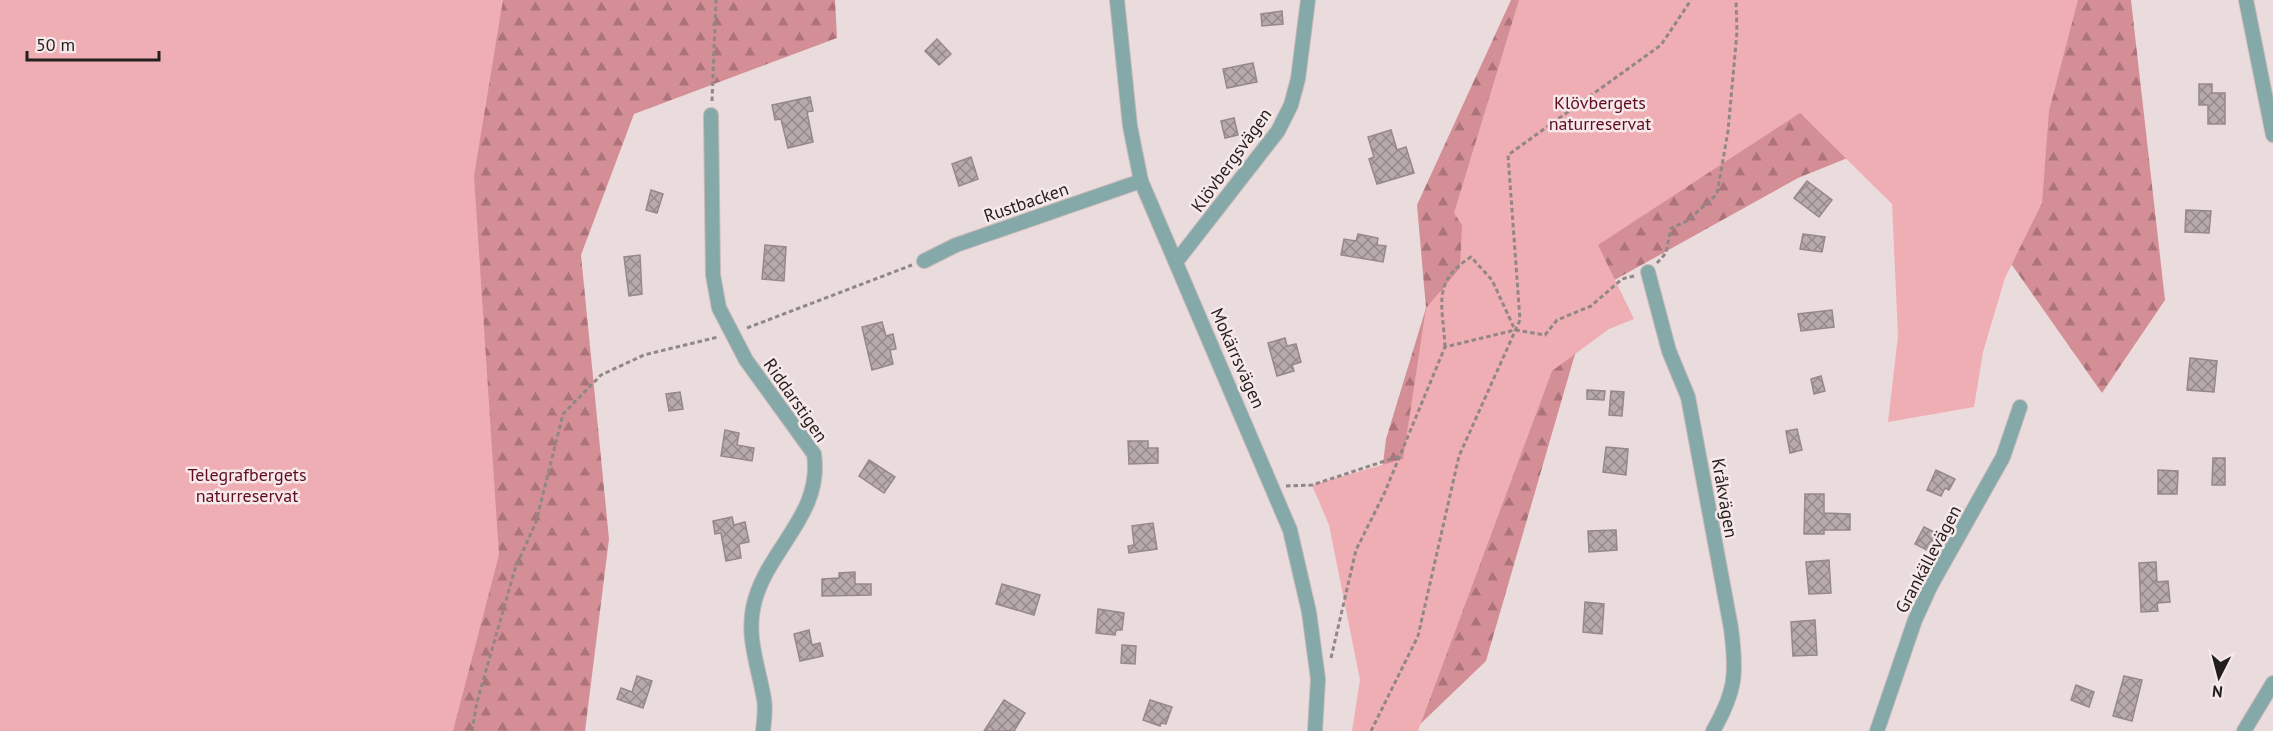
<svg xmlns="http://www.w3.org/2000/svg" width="2273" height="731" viewBox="0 0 2273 731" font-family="'PT Sans',sans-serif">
  <defs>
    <pattern id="forest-firs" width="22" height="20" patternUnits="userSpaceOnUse" patternTransform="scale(1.5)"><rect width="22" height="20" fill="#d48f96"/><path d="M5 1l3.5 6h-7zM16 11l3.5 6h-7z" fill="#ac747a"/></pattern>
    <pattern id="building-cross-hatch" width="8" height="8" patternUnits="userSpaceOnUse" patternTransform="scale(1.5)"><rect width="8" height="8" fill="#b8aaab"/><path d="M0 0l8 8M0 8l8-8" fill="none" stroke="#958a8b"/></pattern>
  </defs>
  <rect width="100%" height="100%" fill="#eadbdc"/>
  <g fill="url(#forest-firs)">
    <path d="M0 0H835L837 38 634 114 581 255 609 539 585 731H0Z"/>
    <path d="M1511 0H2131L2165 300 2102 393 1917 130 1798 178 1593 292 1486 661 1413 731H1373L1371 565 1386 439 1426 308 1417 205Z"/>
  </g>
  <g fill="#efaeb4">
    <path d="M0 0H503L474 176 499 555 453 731H0Z"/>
    <path d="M1519 0H2078L2049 111 2042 203 2005 278 1983 352 1974 407 1888 422 1898 336 1892 204 1800 113 1598 245 1634 319 1609 329 1552 371 1418 731H1352L1360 680 1329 525 1312 485 1403 459 1426 308 1460 268 1462 225 1454 213Z"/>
  </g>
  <g fill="url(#building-cross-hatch)" stroke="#968889" stroke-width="1.5">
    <path d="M1282 11 1283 24 1262 26 1261 14Z"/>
    <path d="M937 39 951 54 939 65 925 51Z"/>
    <path d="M1253 63 1257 82 1227 88 1223 69Z"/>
    <path d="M2199 84H2212V93H2225V124H2208V105H2199Z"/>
    <path d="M810 97 813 111 807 112 813 142 788 148 781 119 775 120 772 105Z"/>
    <path d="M1234 118 1238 135 1225 138 1221 121Z"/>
    <path d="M1391 130 1397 150 1406 147 1414 173 1377 184 1369 159 1374 157 1368 137Z"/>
    <path d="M971 157 978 179 959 186 952 164Z"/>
    <path d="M1807 181 1832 200 1819 217 1794 198Z"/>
    <path d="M651 190 663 194 657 213 646 210Z"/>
    <path d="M2186 210 2211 211 2209 233 2185 232Z"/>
    <path d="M1358 234 1378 238 1377 245 1386 246 1383 262 1341 255 1344 239 1356 241Z"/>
    <path d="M1803 234 1825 237 1822 252 1800 249Z"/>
    <path d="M765 245 786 247 784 281 762 279Z"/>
    <path d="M640 255 642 294 629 296 624 257Z"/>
    <path d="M1832 310 1834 327 1801 331 1798 314Z"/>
    <path d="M882 322 886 336 893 334 896 349 890 350 893 364 872 370 862 327Z"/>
    <path d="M1285 338 1287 346 1296 344 1301 362 1292 365 1294 371 1277 376 1268 343Z"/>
    <path d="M2190 358 2217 361 2214 392 2187 390Z"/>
    <path d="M1821 376 1825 391 1814 394 1811 379Z"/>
    <path d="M1587 390 1605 391 1604 400 1587 399Z"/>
    <path d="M1611 391 1624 392 1622 416 1609 415Z"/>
    <path d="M680 392 683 409 669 411 666 394Z"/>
    <path d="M1797 429 1802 450 1790 453 1786 431Z"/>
    <path d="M725 430 739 433 737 445 754 448 752 461 721 456Z"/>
    <path d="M1128 441H1148V448H1158V463L1129 464Z"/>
    <path d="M1606 447 1628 449 1626 475 1603 472Z"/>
    <path d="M2213 458H2225V485H2212Z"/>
    <path d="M869 460 895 477 884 493 859 476Z"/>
    <path d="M1936 470 1955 479 1949 490 1945 488 1941 496 1927 490Z"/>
    <path d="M2158 470 2178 471 2177 494H2158Z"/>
    <path d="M1805 494H1824V513L1850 514V530H1824V534H1804Z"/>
    <path d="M732 517 734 525 745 522 749 542 739 544 741 558 726 561 721 533 715 534 713 521Z"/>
    <path d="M1153 523 1157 549 1129 553 1128 546 1134 545 1132 526Z"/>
    <path d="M1924 527 1938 534 1929 551 1915 544Z"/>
    <path d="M1616 530 1617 550 1589 552 1588 531Z"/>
    <path d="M1829 560 1831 593 1809 594 1806 562Z"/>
    <path d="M2156 562 2157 582 2168 581 2170 602 2157 603 2158 611 2141 612 2139 563Z"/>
    <path d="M855 572V584H871V595L822 596V579L839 578V573Z"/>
    <path d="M1002 584 1040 595 1034 615 996 604Z"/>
    <path d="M1585 602 1604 604 1602 634 1583 632Z"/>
    <path d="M1098 609 1124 613 1122 630H1116L1115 635 1096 633Z"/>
    <path d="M1815 620 1817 655 1793 656 1791 622Z"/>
    <path d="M809 630 812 645 820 643 823 656 800 661 794 634Z"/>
    <path d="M1122 645 1136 646 1135 664 1121 663Z"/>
    <path d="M637 676 652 681 643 708 617 699 621 688 632 692Z"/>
    <path d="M2124 676 2142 680 2132 721 2113 716Z"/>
    <path d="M2076 685 2094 692 2089 707 2071 700Z"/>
    <path d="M1004 700 1025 713 1014 731H984Z"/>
    <path d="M1150 700 1172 707 1166 724 1161 723 1160 726 1143 720Z"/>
  </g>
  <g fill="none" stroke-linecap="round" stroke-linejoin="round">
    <g stroke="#c6b9ba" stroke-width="16">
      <g id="minor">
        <path d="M1117 0 1130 126 1141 181 1290 530 1309 612 1318 679 1315 731"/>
        <path d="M2246 0 2273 135"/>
        <path d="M711 115 713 275 719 308 746 360 814 454C823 513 770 547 755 600 745 635 758 664 764 699 766 709 764 721 763 731"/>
        <path d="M924 261 956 245 1141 181"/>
        <path d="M1176 262 1278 131 1291 105 1298 79 1308 0"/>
        <path d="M1648 272 1669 351 1688 397 1731 628C1737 673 1736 691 1713 731"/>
        <path d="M1877 731 1915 620 1931 585 2003 457 2020 407"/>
        <path d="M2244 731 2273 683"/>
      </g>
    </g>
    <g stroke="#918787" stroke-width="3" stroke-dasharray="4.5 3" stroke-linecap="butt">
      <path d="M712 101 716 0"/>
      <path d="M1657 263 1666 253 1671 228 1687 221 1717 194 1728 131 1737 32 1736 0"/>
      <path d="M747 328 912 265"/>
      <path d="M1445 347C1443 305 1431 282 1471 257L1492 280 1515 330"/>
      <path d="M1286 486 1312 485 1400 456"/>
      <path d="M1331 658 1356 550 1384 494 1445 347 1515 330 1545 335 1557 320 1591 306 1622 279 1634 276"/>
      <path d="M472 731 477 702 515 569 536 522 563 414 601 375 644 355 718 337"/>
      <path d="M1371 731 1418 636 1459 456 1520 320 1508 155 1661 45 1691 0"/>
    </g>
    <use href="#minor" stroke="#85a8a8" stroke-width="14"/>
  </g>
  <g text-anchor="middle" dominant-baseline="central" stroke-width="5" stroke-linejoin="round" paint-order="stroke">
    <g font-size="18" fill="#5e0c22" stroke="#f7e8e9">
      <text x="1600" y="102">Klövbergets<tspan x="1600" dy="21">naturreservat</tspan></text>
      <text x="247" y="474">Telegrafbergets<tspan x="247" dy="21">naturreservat</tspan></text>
    </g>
    <g font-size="18" fill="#241f1f" stroke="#f7e8e9">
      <text transform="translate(1231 160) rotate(-54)">Klövbergsvägen</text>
      <text transform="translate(1026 202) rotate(-19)">Rustbacken</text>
      <text transform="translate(1238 358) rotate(66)">Mokärrsvägen</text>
      <text transform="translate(796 400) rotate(55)">Riddarstigen</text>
      <text transform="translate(1725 498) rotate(80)">Kråkvägen</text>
      <text transform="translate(1928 559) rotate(-62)">Grankällevägen</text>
    </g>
  </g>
  <g transform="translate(2219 677) rotate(186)" stroke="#f7e8e9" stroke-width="4.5" paint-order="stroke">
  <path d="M0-4.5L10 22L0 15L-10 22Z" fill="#241f1f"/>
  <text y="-9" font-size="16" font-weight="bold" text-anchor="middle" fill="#241f1f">N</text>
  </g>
  <path d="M27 51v9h132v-9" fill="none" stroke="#241f1f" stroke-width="3"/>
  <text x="36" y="51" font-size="18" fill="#241f1f" stroke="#f7e8e9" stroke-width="4.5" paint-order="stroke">50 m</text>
</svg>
